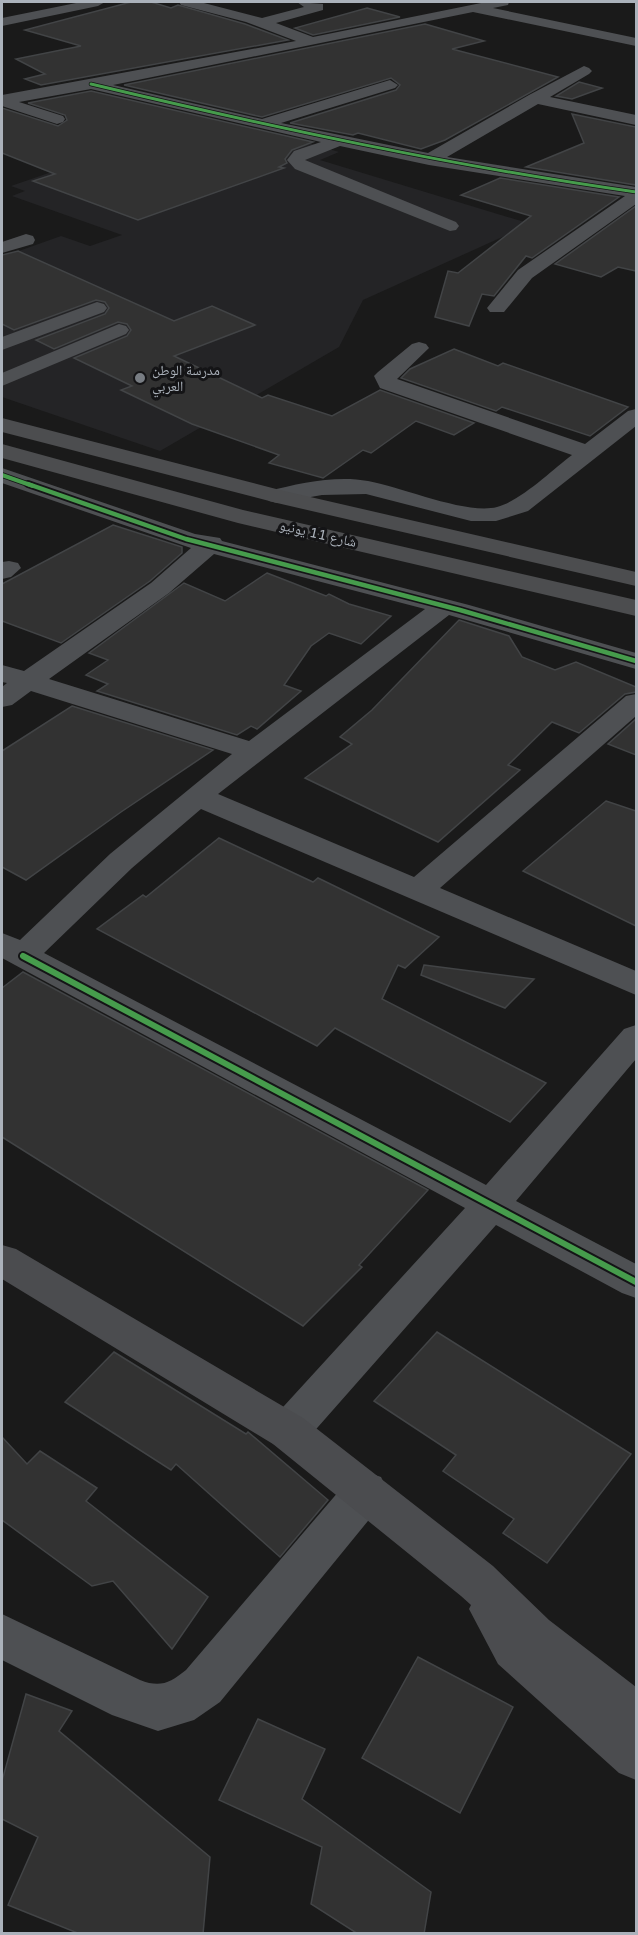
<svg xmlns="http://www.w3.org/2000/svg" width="638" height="1935" viewBox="0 0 638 1935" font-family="'Varela Round','Noto Naskh Arabic',sans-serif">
  <rect width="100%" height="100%" fill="#1a1a1a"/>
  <path fill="#242426" d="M199 121 299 140 339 152 320 160 531 224 363 300 339 347 160 451 2 397V257L61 236 90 246 122 235 12 196 25 191 11 186Z"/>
  <g fill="#323232" stroke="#424446" stroke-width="1.5">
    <path d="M131 2H151L171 8 178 5 245 24 288 40 41 85 25 79 45 74 16 59 81 46 25 30Z"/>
    <path d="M367 8 400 17 313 35 295 28Z"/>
    <path d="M425 24 484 41 452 49 558 77 445 140 421 149 358 133 353 135 290 123 396 90 400 85 391 78 262 117 124 85Z"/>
    <path d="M579 82 602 88 572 99 556 96Z"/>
    <path d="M91 91 313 142 292 150 285 159 287 163 279 167 284 168 138 220 33 181 55 174 2 153V108L58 126 67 120 65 115 28 103Z"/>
    <path d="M572 114 636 127V185L526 167 584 143Z"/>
    <path d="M500 178 619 197 532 258 526 256 494 296 482 294 469 326 435 317 448 271 458 273 531 216 461 195Z"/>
    <path d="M636 206V271L618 267 601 277 555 264Z"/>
    <path d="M18 251 174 321 212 306 255 325 174 356 262 398 268 395 332 416 380 390 474 423 454 435 416 421 371 453 363 450 323 478 269 463 279 455 192 424 121 390 132 386 74 358 127 336 131 330 127 324 118 322 54 349 36 340 105 314 109 308 105 302 96 300 14 330 2 324V255Z"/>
    <path d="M454 349 498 366 503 363 628 407 590 436 502 407 496 411 401 378 410 369Z"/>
    <path d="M113 525 182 547V553L150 581 61 643 2 621V584Z"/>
    <path d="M267 573 326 596 329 594 349 604 391 616 361 644 329 633 311 646 284 685 301 691 257 729 251 726 237 735 97 691 108 684 86 675 108 660 89 653 184 583 225 601Z"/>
    <path d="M459 620 509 636 522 657 555 670 576 662 636 687V692L625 694 579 733 552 722 508 765 520 770 438 842 305 778 352 744 340 737 372 710Z"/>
    <path d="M72 706 213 750 121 812 26 880 2 867V751Z"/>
    <path d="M636 719V755L608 744Z"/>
    <path d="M606 801 636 811V926L523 871Z"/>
    <path d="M219 838 313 882 318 878 439 937 405 968 398 965 382 999 546 1083 510 1122 335 1028 317 1046 97 929 143 895 146 897Z"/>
    <path d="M424 965 534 979 505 1008 421 975Z"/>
    <path d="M23 972 428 1190 359 1265 362 1267 303 1326 2 1137V988Z"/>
    <path d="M437 1332 631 1454 547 1563 503 1533 514 1519 443 1471 456 1455 374 1401Z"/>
    <path d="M114 1352 246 1434 248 1432 328 1500 280 1557 176 1464 171 1470 65 1402Z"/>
    <path d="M2 1437 27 1464 40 1451 97 1488 86 1501 208 1597 172 1649 113 1581 92 1586 2 1520Z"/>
    <path d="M418 1657 513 1707 460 1813 362 1758Z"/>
    <path d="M26 1694 72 1711 59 1731 210 1857 203 1934H80L8 1905 38 1837 2 1819V1781Z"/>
    <path d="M258 1719 325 1749 302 1799 431 1892 424 1934H358L311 1904 322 1847 219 1800Z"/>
  </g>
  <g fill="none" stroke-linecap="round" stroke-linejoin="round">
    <g fill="#4e5053" fill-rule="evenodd">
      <path d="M81 2H105L98 6 2 26V18Z"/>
      <path d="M179 2H200L262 18 304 7 297 2 323 4V10L276 23 313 37 486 2H509L508 5 493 8 636 38V46L473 12 113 85 262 119 390 80 398 85 395 88 281 123 428 153 529 95 584 66 589 68 592 71 589 74 550 97 636 115V125L538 104 447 157 636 187V204L532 278 504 312H490L487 308 518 270 625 196 429 165 340 146 305 160 456 222 459 226 456 230 450 231 295 169 287 160 294 151 321 142 91 89 19 102 63 116 65 119 63 122 57 124 2 106V95L296 41 246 22 181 5Z"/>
      <path d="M26 234 33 236 35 240 33 244 2 253V242Z"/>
      <path d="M97 302 104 304 107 308 104 312 2 350V337Z"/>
      <path d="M119 324 126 326 129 330 126 334 2 386V373Z"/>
      <path d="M419 342 426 344 429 348 397 379 585 444 628 411 636 409V426L528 511 496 521H471L366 494 322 495 277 503 269 501 265 496 269 491C299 483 337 475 368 481 402 487 466 515 497 507 522 500 552 470 572 455L380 388 374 376 378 372 412 344Z"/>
      <path d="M2 468 195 534 220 538 222 541 469 605 636 653V669L449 615 218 794 414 877 626 696 636 694V716L440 888 636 971V995L201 809 132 868 44 953 486 1185 624 1029 636 1025V1059L516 1201 636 1264V1298L622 1293 496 1225 303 1444 288 1449 273 1444 267 1431 273 1418 465 1208 2 958V933L20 940 110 854 232 754 31 691 12 705 2 707V687L7 683 2 682V665L24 671 151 583 191 548 2 483ZM214 554 425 609 249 741 49 679 169 593Z"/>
      <path d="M9 561 18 563 21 568 11 577 2 579V562Z"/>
      <path d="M366 1472 381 1477 388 1491 381 1505 220 1702 194 1720 158 1731 112 1715 2 1660V1614L140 1680C160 1688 170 1683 186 1670L351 1477Z"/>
    </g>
    <path fill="#4b4c4f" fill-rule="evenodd" d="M2 1245 16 1249 303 1418 493 1566 549 1620 636 1687V1780L619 1773 498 1664 469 1609 471 1605 461 1596 273 1444 2 1279Z"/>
    <g fill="#4c4d4f" fill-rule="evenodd">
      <path d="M2 418 280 490 636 572V586L277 503 2 432Z"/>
      <path d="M2 444 243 510 636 600V616L238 523 2 458Z"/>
    </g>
    <g stroke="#141416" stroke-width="4.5">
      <path id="cycleway-far3" d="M91 84C271 127 452 166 636 192"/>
    </g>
    <g stroke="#141416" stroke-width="6">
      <path id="cycleway-far2" d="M2 475 33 486"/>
    </g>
    <g stroke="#141416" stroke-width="8">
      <path id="cycleway-far1" d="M28 484 186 539 460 610 636 661"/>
    </g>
    <g stroke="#141416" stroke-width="10">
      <path id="cycleway" d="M23 956 636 1282"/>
    </g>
    <use href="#cycleway-far3" stroke="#469c4c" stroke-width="3"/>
    <use href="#cycleway-far2" stroke="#469c4c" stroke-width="4"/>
    <use href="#cycleway-far1" stroke="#469c4c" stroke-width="4.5"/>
    <use href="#cycleway" stroke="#469c4c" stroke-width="6"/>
  </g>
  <circle fill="#787d83" stroke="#141416" stroke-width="2" cx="140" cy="378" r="6"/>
  <g text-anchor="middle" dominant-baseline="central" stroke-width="6" stroke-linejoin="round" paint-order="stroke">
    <g font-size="14" fill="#abb2bb" stroke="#141416" text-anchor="start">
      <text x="152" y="370">مدرسة الوطن<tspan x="152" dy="16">العربي</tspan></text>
    </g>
    <g font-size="14" fill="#abb2bb" stroke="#141416">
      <text transform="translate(318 534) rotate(13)">شارع 11 يونيو</text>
    </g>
  </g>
  <rect width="638" height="1935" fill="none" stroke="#abb2bb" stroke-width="6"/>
</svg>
